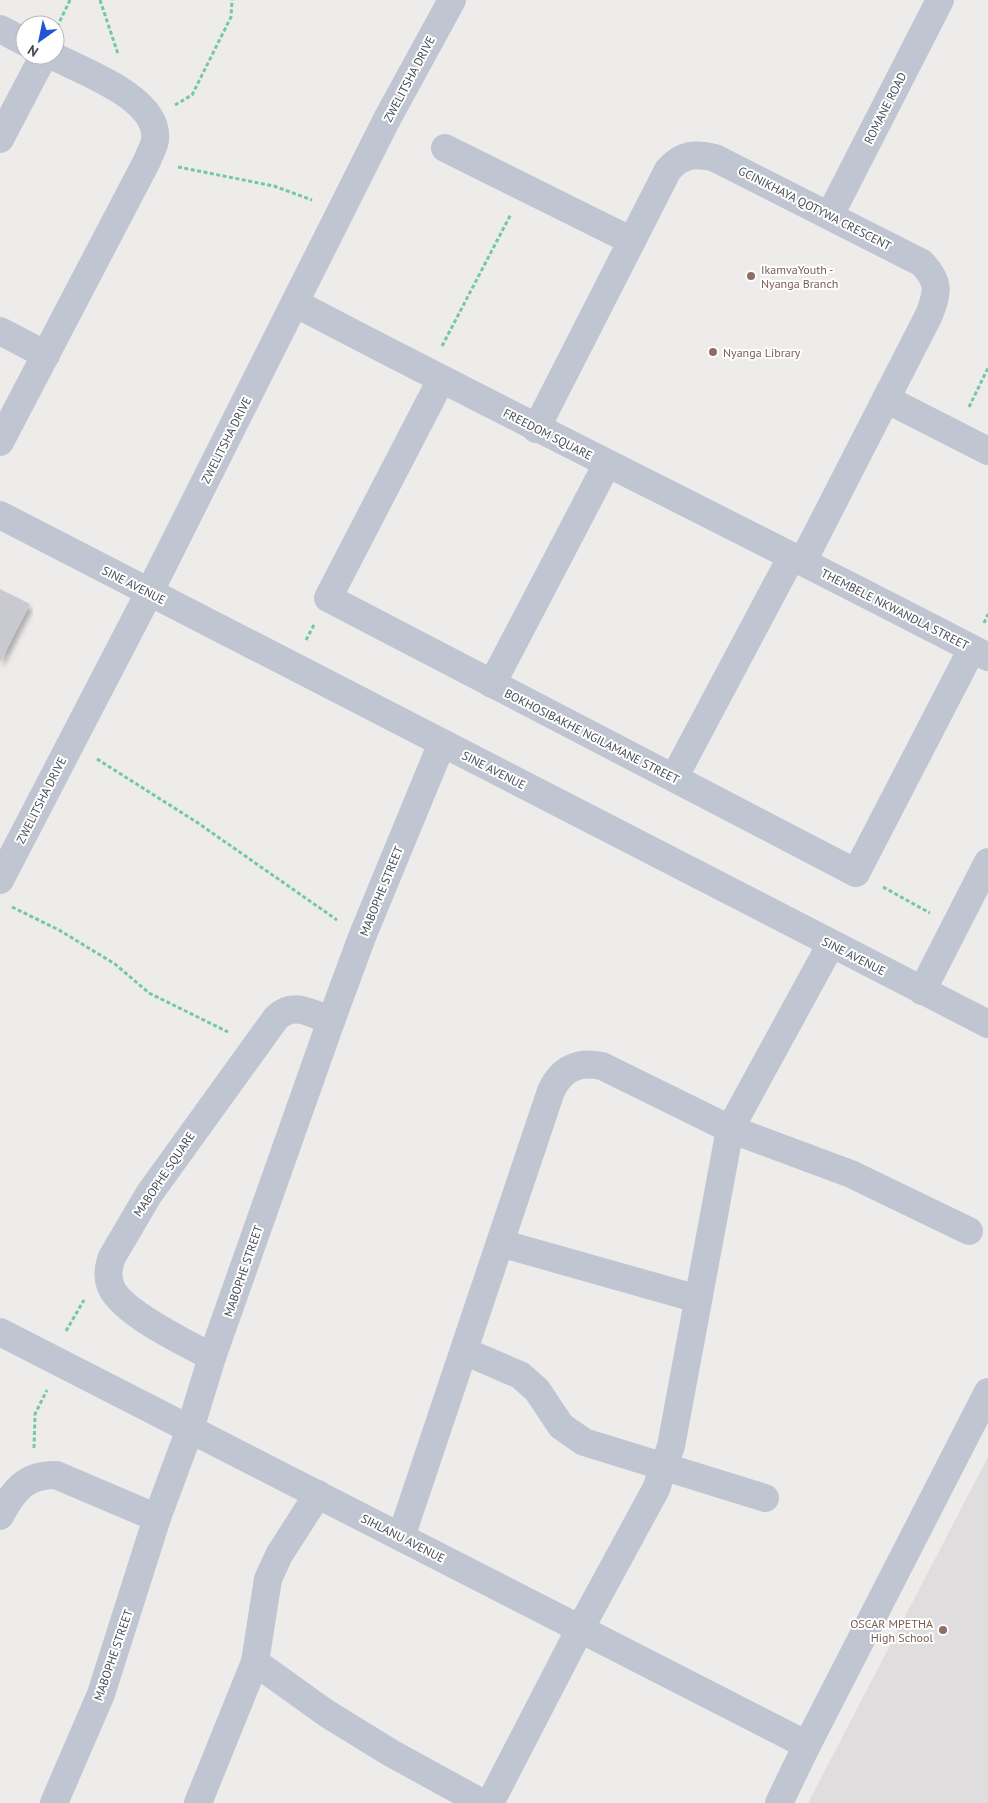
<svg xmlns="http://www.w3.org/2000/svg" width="988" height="1803" viewBox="0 0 988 1803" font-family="'PT Sans',sans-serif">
  <defs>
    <filter id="shadow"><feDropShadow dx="3" dy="5.5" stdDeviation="2.5" flood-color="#0004"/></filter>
  </defs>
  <rect width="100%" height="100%" fill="#eeeceb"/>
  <path fill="#dfdddd" d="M988 1457V1803H808Z"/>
  <path fill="#c9c9d1" filter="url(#shadow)" d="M0 589 30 604 0 662Z"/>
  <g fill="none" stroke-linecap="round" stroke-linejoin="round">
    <g stroke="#73c8aa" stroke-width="3" stroke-dasharray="4 2.5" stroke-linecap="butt">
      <path d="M100 0 118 54"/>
      <path d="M57 27 70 0"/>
      <path d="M175 105 192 95 231 17 232 0"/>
      <path d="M178 167 274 186 312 200"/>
      <path d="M442 346 511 214"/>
      <path d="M969 407 988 368"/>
      <path d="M984 623 988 614"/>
      <path d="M306 640 315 623"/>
      <path d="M97 759 198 823 337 920"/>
      <path d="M883 887 930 913"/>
      <path d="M12 907 59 930 115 964 149 993 228 1032"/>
      <path d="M66 1331 84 1300"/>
      <path d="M34 1448 35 1414 47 1390"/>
    </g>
    <g stroke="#bfc5d1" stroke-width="28">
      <path d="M0 29 25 42"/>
      <path d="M0 139 44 55"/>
      <path d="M445 148 632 241"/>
      <path d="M830 215 940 0"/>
      <path d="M295 303C525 424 758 537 988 657"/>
      <path d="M0 331 46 355"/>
      <path d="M441 380 328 598 856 873 972 649"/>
      <path d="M886 399 988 451"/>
      <path d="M536 429 668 170C682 154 695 153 715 158L922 263C940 283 938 291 929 315L803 561"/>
      <path d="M0 442 147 161C149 155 154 147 155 140 160 98 82 71 51 55"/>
      <path d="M0 515 988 1024"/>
      <path d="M492 684 607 464"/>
      <path d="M674 778 792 556"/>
      <path d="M0 880 149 593 387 119 452 0"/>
      <path d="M922 991 988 862"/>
      <path d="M500 1243 698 1299"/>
      <path d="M0 1332 807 1745"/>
      <path d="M464 1351 520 1375 537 1390 561 1426 584 1442 765 1498"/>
      <path d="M212 1357C188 1344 117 1311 110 1284 107 1275 109 1265 112 1257L149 1194 276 1018C293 1001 311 1013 331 1021"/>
      <path d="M0 1516C13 1491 26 1474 56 1475L157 1518"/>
      <path d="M401 1537 551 1091C561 1069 578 1061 602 1066L730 1129 851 1174 969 1231"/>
      <path d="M255 1662 326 1713 391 1753 482 1803"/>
      <path d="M54 1803 101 1694 157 1518 190 1429 212 1357 331 1021 362 937 442 743"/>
      <path d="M198 1803 255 1662 268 1579 279 1555 318 1494"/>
      <path d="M490 1803 580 1629 656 1489 671 1446 730 1129 831 944"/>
      <path d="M779 1803 807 1745 988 1392"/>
    </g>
  </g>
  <g fill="#8d6e63" stroke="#fff" stroke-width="2">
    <circle cx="751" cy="276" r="5"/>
    <circle cx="713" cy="352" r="5"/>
    <circle cx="943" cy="1630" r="5"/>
  </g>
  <g text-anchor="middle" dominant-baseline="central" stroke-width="4" stroke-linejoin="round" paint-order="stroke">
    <g font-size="12" fill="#454c58" stroke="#fff">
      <text transform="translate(409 79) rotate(-62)">ZWELITSHA DRIVE</text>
      <text transform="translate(885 108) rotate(-63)">ROMANE ROAD</text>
      <text transform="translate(815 208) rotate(27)">GCINIKHAYA QOTYWA CRESCENT</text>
      <text transform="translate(548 434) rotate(27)">FREEDOM SQUARE</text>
      <text transform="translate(226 440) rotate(-63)">ZWELITSHA DRIVE</text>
      <text transform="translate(134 585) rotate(27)">SINE AVENUE</text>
      <text transform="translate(895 609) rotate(27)">THEMBELE NKWANDLA STREET</text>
      <text transform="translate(592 736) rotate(27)">BOKHOSIBAKHE NGILAMANE STREET</text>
      <text transform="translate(494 770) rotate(27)">SINE AVENUE</text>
      <text transform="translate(41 800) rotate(-63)">ZWELITSHA DRIVE</text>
      <text transform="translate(381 891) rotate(-68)">MABOPHE STREET</text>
      <text transform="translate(854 956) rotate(27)">SINE AVENUE</text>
      <text transform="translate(164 1174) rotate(-56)">MABOPHE SQUARE</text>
      <text transform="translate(243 1271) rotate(-71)">MABOPHE STREET</text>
      <text transform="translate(403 1538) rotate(27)">SIHLANU AVENUE</text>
      <text transform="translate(113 1655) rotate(-71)">MABOPHE STREET</text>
    </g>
    <g font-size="12" fill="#785e54" stroke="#fff" text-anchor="start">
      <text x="761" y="269">IkamvaYouth -<tspan x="761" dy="14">Nyanga Branch</tspan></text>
      <text x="723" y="352">Nyanga Library</text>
      <text x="933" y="1623" text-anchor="end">OSCAR MPETHA<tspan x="933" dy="14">High School</tspan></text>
    </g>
  </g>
  <g transform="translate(40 40) rotate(213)"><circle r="24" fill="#ffffff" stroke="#b5b7bc"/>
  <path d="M0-4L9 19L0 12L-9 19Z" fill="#1f55d4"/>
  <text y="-8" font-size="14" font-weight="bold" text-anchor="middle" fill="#454c58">N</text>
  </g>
</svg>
